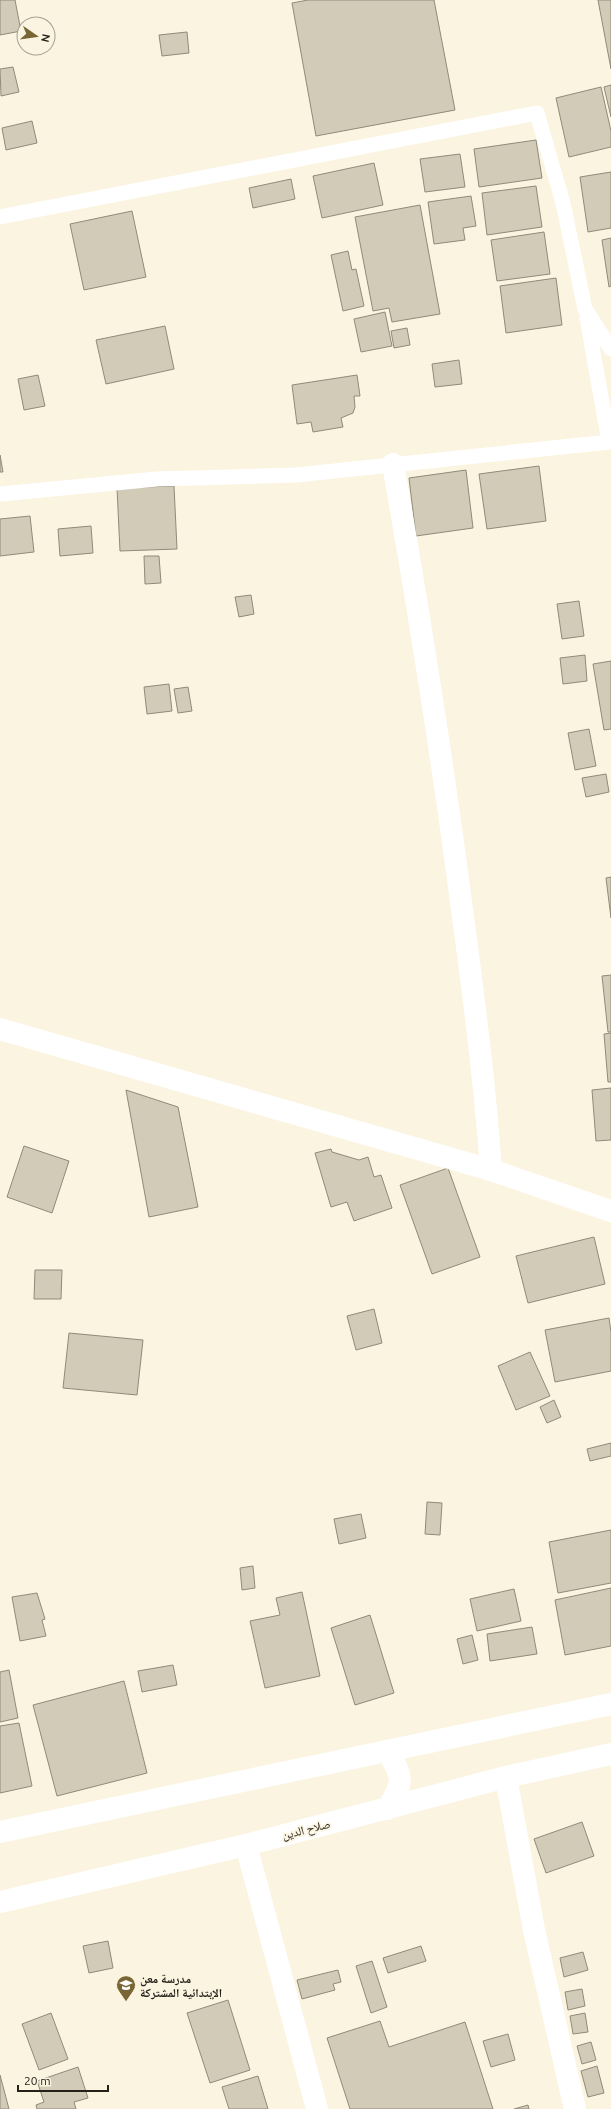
<svg xmlns="http://www.w3.org/2000/svg" width="611" height="2109" viewBox="0 0 611 2109" font-family="Ubuntu,'Noto Naskh Arabic',sans-serif">
  <rect width="100%" height="100%" fill="#fbf4e0"/>
  <g fill="#d2cbb8" stroke="#908a78">
    <path d="M0 0H15L21 31 0 35Z"/>
    <path d="M308 0H434L455 110 316 136 292 3Z"/>
    <path d="M598 0H611V69Z"/>
    <path d="M187 32 189 53 162 56 159 35Z"/>
    <path d="M13 67 19 92 1 96 0 69Z"/>
    <path d="M611 85V117L604 87Z"/>
    <path d="M601 87 611 131V147L569 157 556 98Z"/>
    <path d="M32 121 37 143 6 150 2 128Z"/>
    <path d="M536 140 542 178 479 187 474 149Z"/>
    <path d="M460 154 465 187 425 192 420 159Z"/>
    <path d="M374 163 383 205 322 218 313 176Z"/>
    <path d="M611 172V228L588 232 580 177Z"/>
    <path d="M291 179 295 199 253 208 249 188Z"/>
    <path d="M536 186 542 227 487 235 482 193Z"/>
    <path d="M471 196 476 226 463 228 465 240 434 244 428 202Z"/>
    <path d="M420 205 440 314 392 322 389 308 373 311 355 217Z"/>
    <path d="M132 211 146 277 84 290 70 224Z"/>
    <path d="M544 232 550 274 497 281 491 240Z"/>
    <path d="M611 238V286L609 287 602 240Z"/>
    <path d="M348 251 352 270 356 269 364 306 343 311 331 255Z"/>
    <path d="M556 278 562 325 506 333 500 286Z"/>
    <path d="M385 312 392 346 361 352 354 319Z"/>
    <path d="M165 326 174 369 106 384 96 340Z"/>
    <path d="M407 328 410 345 394 348 391 331Z"/>
    <path d="M459 360 462 384 435 387 432 364Z"/>
    <path d="M38 375 45 406 24 410 18 379Z"/>
    <path d="M357 375 360 396H354L355 407 353 413 341 418 343 427 313 432 311 422 297 424 292 385Z"/>
    <path d="M0 455 3 472H0Z"/>
    <path d="M539 466 546 521 487 529 479 474Z"/>
    <path d="M466 470 473 528 416 536 409 478Z"/>
    <path d="M174 486 177 549 120 551 117 488Z"/>
    <path d="M30 516 34 552 0 556V519Z"/>
    <path d="M91 526 93 553 60 556 58 529Z"/>
    <path d="M144 556H159L161 583 145 584Z"/>
    <path d="M251 595 254 614 239 617 235 597Z"/>
    <path d="M579 601 584 636 562 639 557 604Z"/>
    <path d="M585 655 587 681 563 684 560 658Z"/>
    <path d="M611 661V729L604 730 593 664Z"/>
    <path d="M169 684 172 711 147 714 144 687Z"/>
    <path d="M188 687 192 711 178 713 174 689Z"/>
    <path d="M589 729 596 766 575 770 568 733Z"/>
    <path d="M606 774 609 792 586 797 582 778Z"/>
    <path d="M611 877V918L606 878Z"/>
    <path d="M611 975V1032H608L602 976Z"/>
    <path d="M611 1033V1082H608L604 1034Z"/>
    <path d="M611 1088V1140L596 1141 592 1090Z"/>
    <path d="M126 1090 178 1107 198 1207 149 1217Z"/>
    <path d="M24 1146 69 1161 52 1213 7 1197Z"/>
    <path d="M331 1149 332 1152 359 1160 368 1157 374 1177 381 1175 392 1208 354 1221 347 1202 331 1207 315 1153Z"/>
    <path d="M448 1168 480 1257 432 1274 400 1185Z"/>
    <path d="M594 1237 605 1284 528 1303 516 1256Z"/>
    <path d="M35 1270H62L61 1299H34Z"/>
    <path d="M374 1309 382 1343 356 1350 347 1316Z"/>
    <path d="M609 1318 611 1332V1371L555 1382 545 1330Z"/>
    <path d="M69 1333 143 1340 137 1395 63 1388Z"/>
    <path d="M530 1352 550 1396 516 1410 498 1366Z"/>
    <path d="M554 1400 561 1417 547 1423 540 1407Z"/>
    <path d="M611 1443V1456L590 1461 587 1449Z"/>
    <path d="M427 1502 442 1503 440 1535 425 1534Z"/>
    <path d="M361 1514 366 1538 339 1544 334 1519Z"/>
    <path d="M611 1530V1583L558 1593 549 1542Z"/>
    <path d="M253 1566 255 1588 242 1590 240 1568Z"/>
    <path d="M611 1588V1646L565 1655 555 1600Z"/>
    <path d="M514 1589 521 1621 477 1631 470 1599Z"/>
    <path d="M302 1592 320 1676 265 1688 250 1621 280 1615 276 1598Z"/>
    <path d="M37 1593 45 1619 42 1620 46 1636 20 1641 12 1597Z"/>
    <path d="M370 1615 394 1693 355 1705 331 1628Z"/>
    <path d="M532 1627 537 1654 490 1661 487 1634Z"/>
    <path d="M472 1635 478 1660 463 1664 457 1639Z"/>
    <path d="M173 1665 177 1685 142 1692 138 1671Z"/>
    <path d="M9 1670 18 1718 0 1722V1672Z"/>
    <path d="M124 1681 147 1773 57 1796 33 1705Z"/>
    <path d="M19 1723 32 1786 0 1793V1726Z"/>
    <path d="M582 1822 594 1856 546 1873 534 1839Z"/>
    <path d="M108 1941 113 1968 89 1973 83 1946Z"/>
    <path d="M421 1946 426 1961 388 1973 383 1958Z"/>
    <path d="M583 1952 588 1970 564 1977 560 1958Z"/>
    <path d="M372 1961 387 2007 371 2013 356 1966Z"/>
    <path d="M338 1970 341 1982 333 1984 335 1990 302 1999 297 1980Z"/>
    <path d="M582 1989 585 2006 568 2010 565 1992Z"/>
    <path d="M228 2000 250 2070 210 2083 187 2013Z"/>
    <path d="M51 2013 68 2059 39 2070 22 2024Z"/>
    <path d="M585 2013 588 2032 573 2034 570 2016Z"/>
    <path d="M380 2021 389 2047 465 2022 493 2109H350L327 2038Z"/>
    <path d="M508 2034 515 2060 491 2067 483 2041Z"/>
    <path d="M591 2042 596 2060 582 2064 577 2046Z"/>
    <path d="M597 2066 604 2093 588 2097 581 2071Z"/>
    <path d="M78 2067 88 2098 74 2102 76 2109H37L36 2105 44 2102 37 2081Z"/>
    <path d="M0 2075 9 2109H0Z"/>
    <path d="M258 2076 268 2109H229L222 2087Z"/>
    <path d="M528 2105 529 2109H514Z"/>
  </g>
  <g fill="none" stroke-linecap="round" stroke-linejoin="round">
    <g stroke="#fff" stroke-width="15">
      <path d="M0 217 537 113 563 203 585 309 611 349"/>
      <path d="M0 494 157 479 296 475 609 442 587 318"/>
    </g>
    <g stroke="#fff" stroke-width="22">
      <path d="M393 464C419 613 443 761 462 910 474 997 485 1083 491 1170"/>
      <path d="M0 1029 491 1170 611 1211"/>
      <path d="M506 1777 534 1930 575 2109"/>
      <path d="M246 1845 317 2109"/>
    </g>
    <g stroke="#fff" stroke-width="22">
      <path d="M387 1809C404 1782 404 1778 387 1751"/>
      <path d="M0 1832 611 1704"/>
      <path d="M0 1902 246 1845 506 1777 611 1754"/>
    </g>
  </g>
  <defs>
    <g id="school-pin" transform="scale(1)"><path d="M0 17L-7.5 6A9.5 9.5 0 1 1 7.5 6Z" fill="#786735" stroke="#fbf4e0"/><path d="M0-5L7-2L0 1L-7-2ZM-4 1L0 2.5L4 1V4Q0 6-4 4Z" fill="#fff"/></g>
  </defs>
  <g fill-rule="evenodd">
    <use href="#school-pin" x="126" y="1985"/>
  </g>
  <g text-anchor="middle" dominant-baseline="central" stroke-width="3.5" stroke-linejoin="round" paint-order="stroke">
    <g font-size="12" fill="#23211a" stroke="#fbf4e0">
      <text transform="translate(306 1829) rotate(-14)">صلاح الدين</text>
    </g>
    <g font-size="12" font-weight="bold" fill="#23211a" stroke="#fbf4e0" text-anchor="start">
      <text x="140" y="1978">مدرسة معن<tspan x="140" dy="14">الإبتدائية المشتركة</tspan></text>
    </g>
  </g>
  <g transform="translate(36 36) rotate(103)"><circle r="19" fill="#fbf4e0" stroke="#a5a091"/>
  <path d="M0-3L7 15L0 10L-7 15Z" fill="#786735"/>
  <text y="-6" font-size="11" font-weight="bold" text-anchor="middle" fill="#23211a">N</text>
  </g>
  <path d="M18 2085v6h90v-6" fill="none" stroke="#23211a" stroke-width="2"/>
  <text x="24" y="2085" font-size="12" fill="#23211a" stroke="#fbf4e0" stroke-width="3" paint-order="stroke">20 m</text>
</svg>
